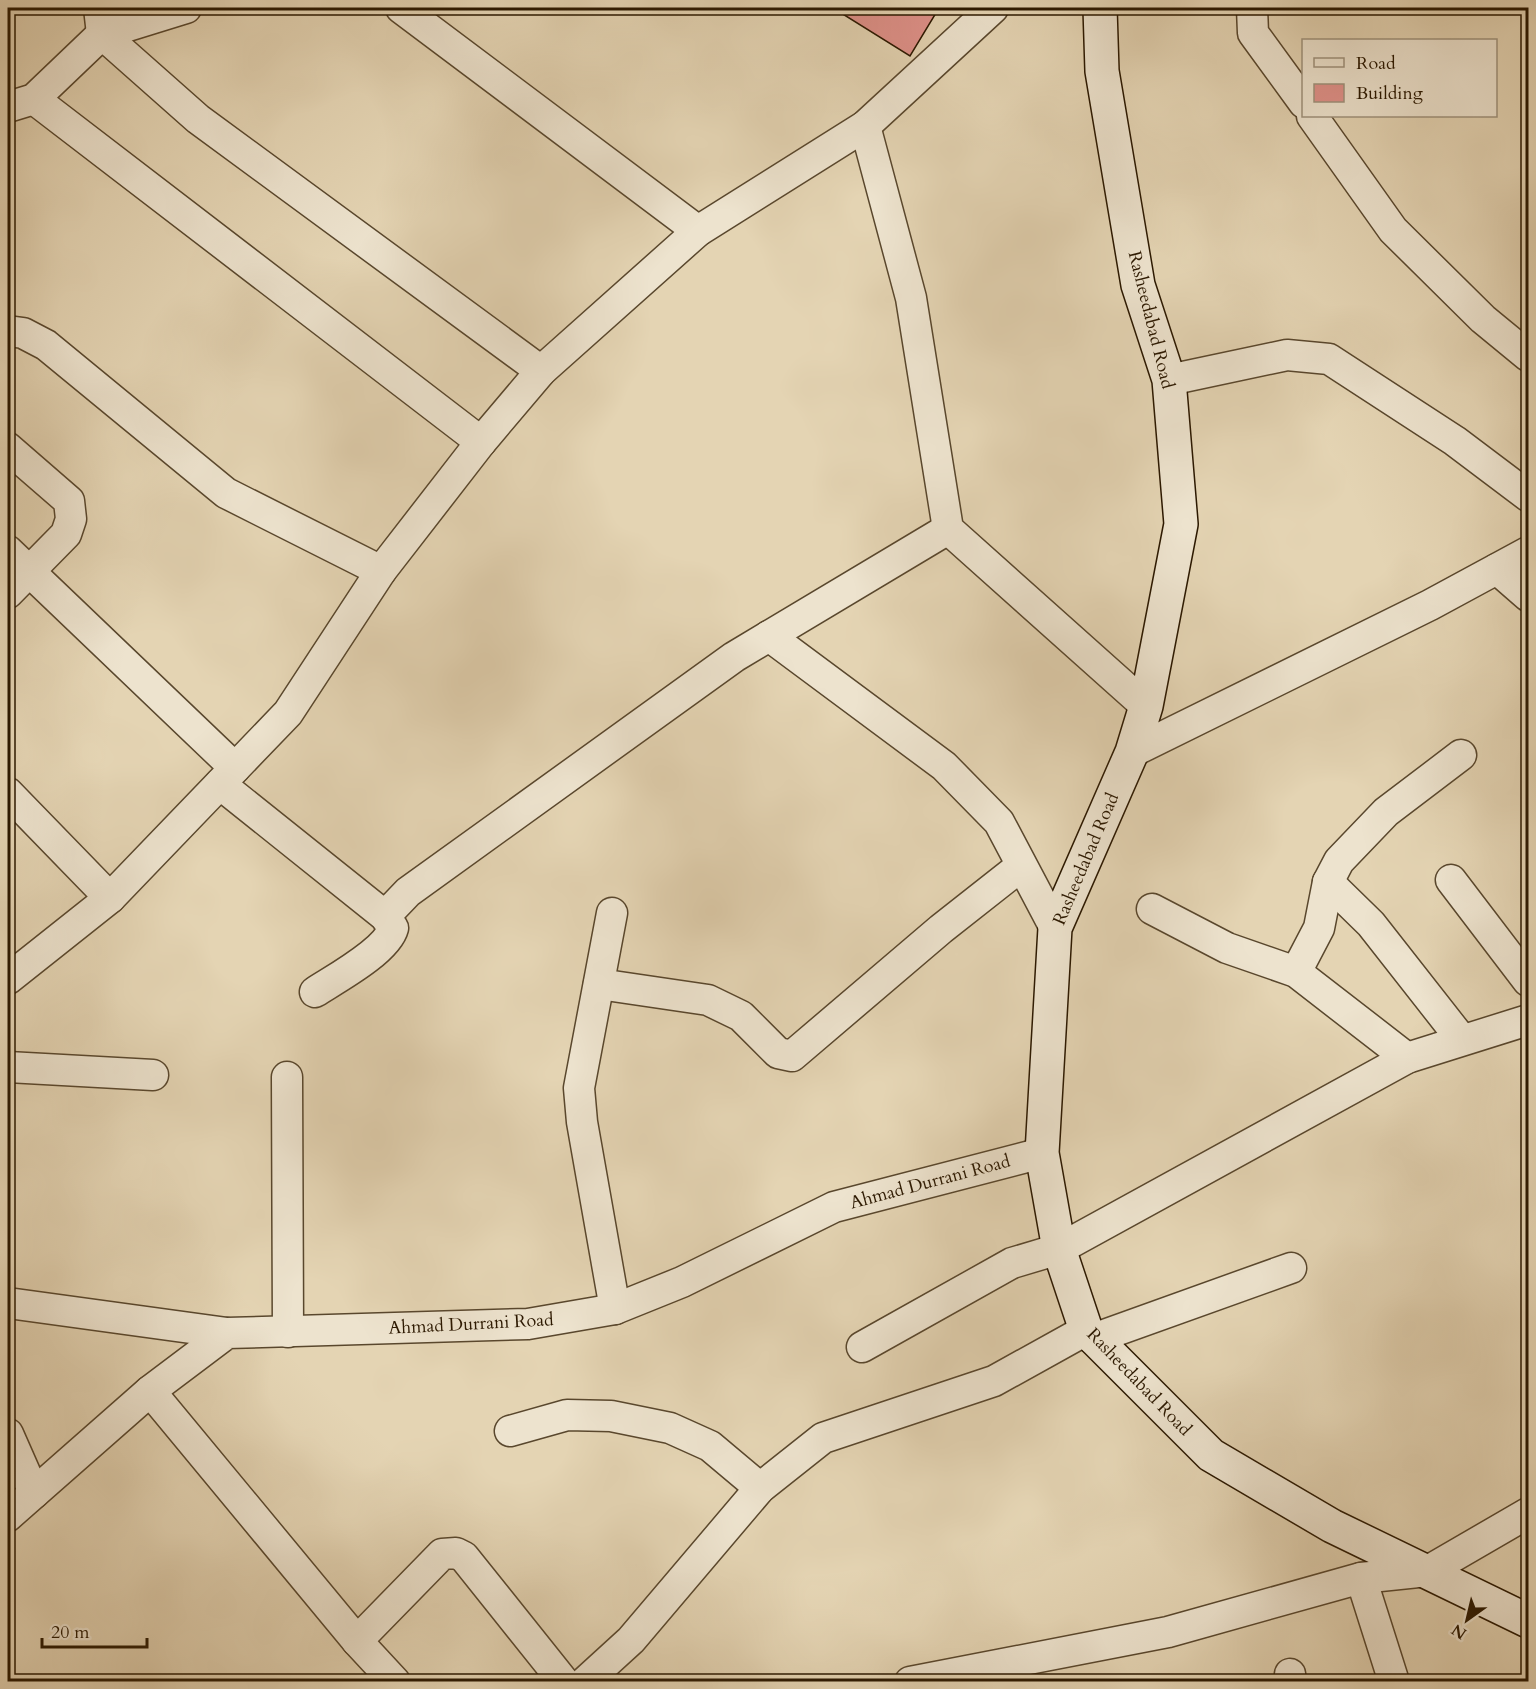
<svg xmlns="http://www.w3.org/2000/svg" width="1536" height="1689" viewBox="0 0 1536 1689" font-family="Cardo,serif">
  <rect width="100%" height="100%" fill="#e4d4b3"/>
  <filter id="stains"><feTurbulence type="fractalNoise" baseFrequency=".00333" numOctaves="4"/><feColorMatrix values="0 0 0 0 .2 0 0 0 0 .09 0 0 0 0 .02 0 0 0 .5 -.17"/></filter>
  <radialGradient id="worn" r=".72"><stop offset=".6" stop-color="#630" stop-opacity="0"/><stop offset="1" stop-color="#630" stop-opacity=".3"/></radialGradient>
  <path fill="#df918a" stroke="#2b1800" stroke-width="1.5" d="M833 8H939L910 56Z"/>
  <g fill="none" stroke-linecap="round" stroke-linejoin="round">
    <g stroke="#59472d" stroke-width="33">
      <g id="minor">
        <path d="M99 8 102 34 198 119 541 371"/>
        <path d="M401 8 698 231"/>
        <path d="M1252 8 1253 33 1304 103"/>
        <path d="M34 99 481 442"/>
        <path d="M8 107 34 99 102 34 186 8"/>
        <path d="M1312 116 1393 230 1483 319 1528 356"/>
        <path d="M865 126 911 298 948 529 1146 706"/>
        <path d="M8 331 23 333 46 345 226 493 381 571"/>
        <path d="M1169 380 1287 355 1329 359 1455 441 1528 496"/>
        <path d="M8 448 69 501 71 519 66 534 8 593"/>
        <path d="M8 551 235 768"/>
        <path d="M1497 569 1528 596"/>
        <path d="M769 636 944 766 999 822 1055 928"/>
        <path d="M1132 752 1430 605 1528 552"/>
        <path d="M220 784 385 916 393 928C387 951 335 979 315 992"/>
        <path d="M8 793 110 898"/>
        <path d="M1451 880 1528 981"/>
        <path d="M1328 882 1371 924 1462 1040"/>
        <path d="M1152 909 1227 948 1296 972 1407 1058"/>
        <path d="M612 913 579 1088 582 1122 615 1309"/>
        <path d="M385 916 408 892 734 657 948 529"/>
        <path d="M1296 972 1319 928 1328 882 1339 861 1386 812 1461 755"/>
        <path d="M8 979 110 898 288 713 381 571 481 442 541 371 698 231 865 126 993 8"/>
        <path d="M599 984 708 1000 741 1016 778 1053 792 1056 941 929 1021 866"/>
        <path d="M8 1067 153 1075"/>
        <path d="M287 1077 288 1332"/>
        <path d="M8 1303 227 1333"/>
        <path d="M1093 1339 1291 1268"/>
        <path d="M862 1347 1012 1263 1059 1249 1407 1058 1528 1020"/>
        <path d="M150 1391 357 1641 395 1682"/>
        <path d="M510 1431 567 1415 611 1416 670 1428 710 1446 760 1488"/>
        <path d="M8 1434 34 1493"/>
        <path d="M8 1516 150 1391 227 1333 528 1324 615 1309 682 1282 834 1207 1042 1153"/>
        <path d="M1361 1578 1394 1682"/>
        <path d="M357 1641 442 1554 456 1553 464 1557 564 1682"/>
        <path d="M1290 1674 1291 1682"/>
        <path d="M585 1682 631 1640 760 1488 823 1438 994 1381 1086 1330"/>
        <path d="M910 1682 1168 1632 1361 1578 1428 1571 1528 1513"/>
      </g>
    </g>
    <g stroke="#2b1800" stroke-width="36">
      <path id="secondary" d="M1100 8 1102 71 1138 285 1169 380 1181 524 1146 706 1132 752 1055 928 1042 1153 1059 1249 1086 1330 1211 1455 1332 1526 1528 1621"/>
    </g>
    <use href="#minor" stroke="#ede3ce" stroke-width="30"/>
    <use href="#secondary" stroke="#ede3ce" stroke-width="33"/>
  </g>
  <g text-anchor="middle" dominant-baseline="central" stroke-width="4.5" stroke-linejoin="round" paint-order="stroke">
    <g font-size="18" fill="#2b1800" stroke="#ede3ce">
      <text transform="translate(1151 320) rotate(76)">Rasheedabad Road</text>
      <text transform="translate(1086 859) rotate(-67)">Rasheedabad Road</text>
      <text transform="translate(930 1182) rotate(-15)">Ahmad Durrani Road</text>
      <text transform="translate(471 1324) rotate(-3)">Ahmad Durrani Road</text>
      <text transform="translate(1139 1382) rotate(46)">Rasheedabad Road</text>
    </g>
  </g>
  <rect width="1536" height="1689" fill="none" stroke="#e4d4b3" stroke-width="30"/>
  <rect x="9" y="9" width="1518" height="1671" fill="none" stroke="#2b1800" stroke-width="3"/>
  <rect x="15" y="15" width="1506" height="1659" fill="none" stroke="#2b1800" stroke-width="1.5"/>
  <rect x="1302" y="39" width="195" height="78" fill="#ede3ce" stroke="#9f927c" stroke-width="1.5"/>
  <rect x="1314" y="58" width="30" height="9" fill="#ede3ce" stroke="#9f927c" stroke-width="1.5"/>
  <text x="1356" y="69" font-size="18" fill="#2b1800">Road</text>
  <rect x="1314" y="84" width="30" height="18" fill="#df918a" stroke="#9f927c" stroke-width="1.5"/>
  <text x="1356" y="99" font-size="18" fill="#2b1800">Building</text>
  <g transform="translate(1467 1620) rotate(214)" stroke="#ede3ce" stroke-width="4.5" paint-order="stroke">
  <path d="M0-4.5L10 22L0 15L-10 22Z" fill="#2b1800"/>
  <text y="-9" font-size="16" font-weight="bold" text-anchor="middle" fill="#2b1800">N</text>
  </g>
  <path d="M42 1638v9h105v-9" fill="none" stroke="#2b1800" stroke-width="3"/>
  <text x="51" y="1638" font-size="18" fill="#2b1800" stroke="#ede3ce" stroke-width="4.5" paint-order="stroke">20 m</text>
  <rect width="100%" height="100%" filter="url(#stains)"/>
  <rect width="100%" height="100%" fill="url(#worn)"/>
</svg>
